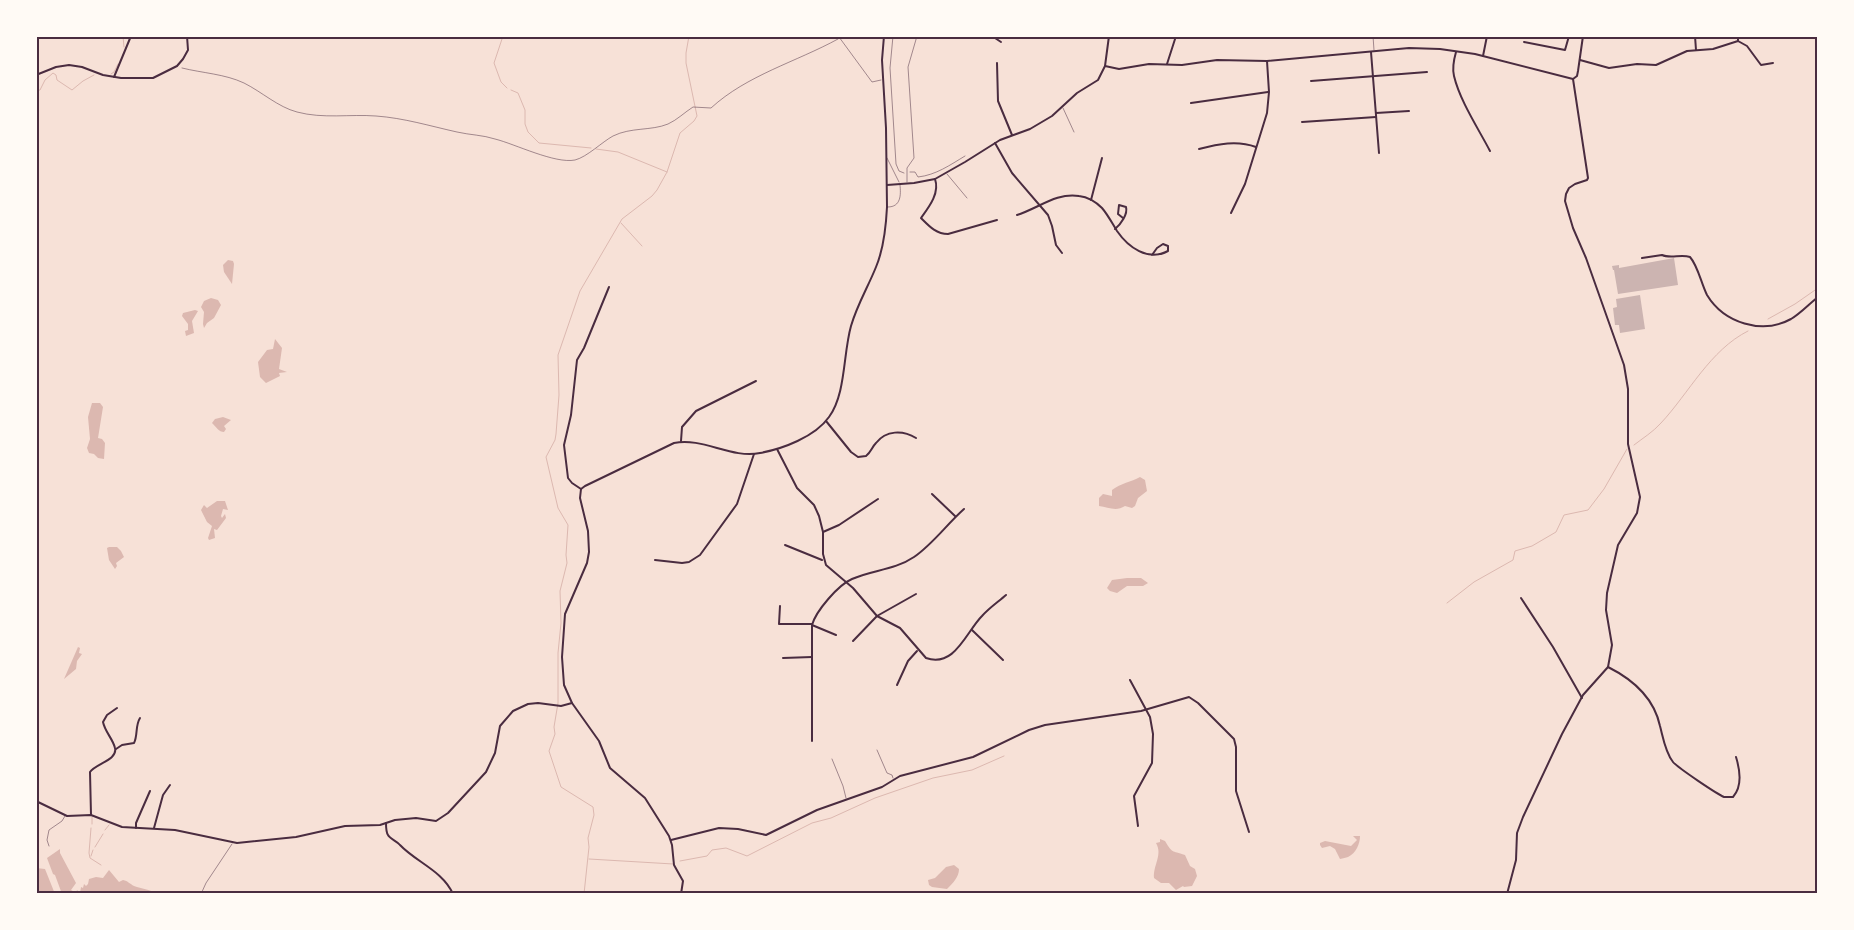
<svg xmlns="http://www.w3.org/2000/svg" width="1854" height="930" viewBox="0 0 1854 930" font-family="'IBM Plex Sans',sans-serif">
  <rect width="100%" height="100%" fill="#f7e1d7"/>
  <g fill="#dcb8b0">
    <path d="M228 260 233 261 234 264 232 284 224 272 223 265Z"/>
    <path d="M211 298 218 300 221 305 214 318 207 323 204 328 203 324 204 312 201 307 204 301Z"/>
    <path d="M195 310 198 311 192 321 194 333 186 336 185 331 188 330V324L182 316 183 313Z"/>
    <path d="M275 339 282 348 279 369 287 372 279 373 280 376 266 383 260 377 258 362 267 350 273 349Z"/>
    <path d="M92 403H100L103 407 98 438 102 439 105 443 104 459 98 458 94 454 89 453 87 448 90 439 88 417Z"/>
    <path d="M223 417 231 420 224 426 226 429 224 432C219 432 216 427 212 423L215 419Z"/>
    <path d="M1140 477 1145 480 1147 491 1138 498 1135 506 1132 508 1125 506C1116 512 1108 507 1099 506V498L1103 494 1112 496V490C1121 483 1131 482 1140 477Z"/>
    <path d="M217 501H225L228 510 223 509 221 516 222 518 225 514 226 518 217 530 214 529 215 538 209 540 208 538 212 526 207 522 201 510 204 505 207 508Z"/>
    <path d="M109 547H117L121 551 124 557 116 563 117 566 115 569 109 560 107 548Z"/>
    <path d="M1127 578H1141L1148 583 1143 586H1127L1117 593 1110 591 1107 588 1112 580Z"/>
    <path d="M78 647 80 648 79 653 82 654 77 661 76 669 64 679Z"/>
    <path d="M1353 836H1360C1360 844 1356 853 1348 857 1346 858 1343 858 1340 859L1335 849 1330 846 1322 848 1320 845V843L1325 841 1351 846 1357 840Z"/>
    <path d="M1160 839 1165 841C1173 854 1171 850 1185 855L1190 866 1195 869 1197 876 1192 886 1184 887 1183 886 1176 890 1169 883H1161L1154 878C1153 865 1163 855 1156 843L1160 842Z"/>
    <path d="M60 849V853L76 883 71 890 76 893 77 890 80 893 81 887 83 888 84 884 86 886 88 884 89 879 96 877 103 878 109 870 119 882 123 880C128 881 130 884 134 886 142 889 149 889 157 894H102L101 892 100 894H62L55 875 53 874 47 858Z"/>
    <path d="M954 865 959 869C959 877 953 883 947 889L932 887 929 885 928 880 935 878 946 867Z"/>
    <path d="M36 868 45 869 55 894H36Z"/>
  </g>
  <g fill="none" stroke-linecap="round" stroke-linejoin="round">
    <g stroke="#dcb8b0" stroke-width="1">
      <path d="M123 36 124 47"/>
      <path d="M503 36 494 63 501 82 507 88"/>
      <path d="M111 74 114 72 118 64"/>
      <path d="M511 90 518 93 525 110V124L528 132 539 143 591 148"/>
      <path d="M36 91 40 90 45 80 53 73 56 75 57 80 72 90 83 81 94 75"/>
      <path d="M596 149 618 152 667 172"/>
      <path d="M621 223 642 246"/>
      <path d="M1768 319 1795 304 1818 288"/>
      <path d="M1634 445C1643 438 1653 432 1661 423 1689 393 1710 350 1748 331"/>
      <path d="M1447 603 1474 582 1513 560 1515 551 1532 546 1556 532 1564 515 1588 510 1604 489 1627 449"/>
      <path d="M92 824V817"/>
      <path d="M91 828 89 853 90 858 101 865"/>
      <path d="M105 830 109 825"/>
      <path d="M95 847 103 834"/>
      <path d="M91 856 93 850"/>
      <path d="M589 859 673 864"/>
      <path d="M680 861 707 856 712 850 726 848 747 856 812 823 831 818 875 798 933 778 972 770 1004 756"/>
      <path d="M584 894 589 847 588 838 594 815 593 807 561 787 549 751 555 734 554 727 558 703V653L561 623 560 591 567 563 566 555 568 525 558 508 546 457 555 440 556 434 559 395 558 355 580 291 622 219 652 196 657 190 667 172 680 133 694 121 697 116 686 63V53L689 36"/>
    </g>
  </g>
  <g fill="#ccb4b1">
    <path d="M1674 258 1678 285 1618 294 1614 270H1613L1612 266 1619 265V268Z"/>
    <path d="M1640 295 1645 329 1620 333 1619 325H1615L1613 308 1617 307 1616 299Z"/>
  </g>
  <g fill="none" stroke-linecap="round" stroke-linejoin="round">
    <g stroke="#4a2c40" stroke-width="0.5">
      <path d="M893 36 890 68 896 164 899 171 904 173"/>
      <path d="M182 68C202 73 225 74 244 83 262 92 278 107 297 112 323 119 350 114 376 116 404 118 430 126 457 132 470 135 483 135 495 139 515 144 555 164 575 160 587 157 602 142 613 136 631 127 651 131 668 124 677 120 685 112 693 107L711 108C747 75 796 62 838 39"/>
      <path d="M910 172H915L918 177C936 175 950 165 965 156"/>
    </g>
    <g stroke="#4a2c40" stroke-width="0.5">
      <path d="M1373 36 1374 50"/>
      <path d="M839 37 872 82 881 80"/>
      <path d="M1063 108 1074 132"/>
      <path d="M887 158 899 182"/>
      <path d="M947 174 967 198"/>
      <path d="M907 182V168L914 158 908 67 917 36"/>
      <path d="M888 207C901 207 901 195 900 185"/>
      <path d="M877 750 887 773 892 775 893 778"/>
      <path d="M832 759 843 786 846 798"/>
      <path d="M49 846 47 840 49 830 62 821 65 816"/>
      <path d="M201 894 206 883 232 844"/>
    </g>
    <g stroke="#4a2c40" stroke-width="2">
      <path d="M992 36 1001 42"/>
      <path d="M1695 36 1696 50"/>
      <path d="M1738 36V41"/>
      <path d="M1524 42 1565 50 1569 36"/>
      <path d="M1371 52 1379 153"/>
      <path d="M1456 52C1454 59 1452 68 1454 76 1460 101 1478 128 1490 151"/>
      <path d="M1483 56 1487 36"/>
      <path d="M1580 60 1609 68 1637 64 1656 65 1687 51 1713 49 1738 41 1747 46 1761 65 1773 63"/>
      <path d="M997 63 998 101 1012 135"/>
      <path d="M1167 64 1176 36"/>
      <path d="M1105 66 1119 69 1149 64 1182 65 1217 60 1267 61 1409 48 1440 49 1475 54 1573 79"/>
      <path d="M36 75 56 67 69 65 82 67 103 75 121 78H153L177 66 183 59 188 50 187 36"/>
      <path d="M114 77 131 36"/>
      <path d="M1573 79 1577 76 1578 71 1583 36"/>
      <path d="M1311 81 1427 72"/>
      <path d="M1191 103 1268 92"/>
      <path d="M1376 113 1409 111"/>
      <path d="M1302 122 1376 117"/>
      <path d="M995 143 1012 173 1048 215 1052 226 1056 245 1062 253"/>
      <path d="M1199 149C1218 144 1237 140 1256 147"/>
      <path d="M935 179C940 193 929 207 921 218 929 226 936 234 948 234L997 220"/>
      <path d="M887 185 914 183 935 179 965 162 1000 140 1030 129 1052 116 1077 93 1098 80 1105 66 1109 36"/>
      <path d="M1091 200 1102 158"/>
      <path d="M1231 213 1245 184 1267 113 1269 92 1267 61"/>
      <path d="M1017 215C1037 209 1057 192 1079 196 1087 197 1096 202 1102 208 1108 215 1112 223 1117 231 1128 247 1148 262 1168 251V246L1163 244 1157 248 1152 255"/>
      <path d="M1115 229C1121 224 1128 214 1126 207L1119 205 1118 214 1123 218"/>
      <path d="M1642 258 1662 255C1670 259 1681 254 1690 257 1698 266 1701 283 1707 295 1724 323 1762 335 1791 319 1801 313 1809 304 1818 297"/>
      <path d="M826 421 851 452 858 457 866 456C871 452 872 447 876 443 886 430 903 430 916 438"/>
      <path d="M681 441 682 427 696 411 756 381"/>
      <path d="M777 449 797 488 814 505 819 516 823 532V554L826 565 853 588 877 616 900 628 926 658C955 668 966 632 982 616 989 608 998 602 1006 595"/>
      <path d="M581 489 572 483 568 478 564 445 571 415 577 360 584 348 609 287"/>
      <path d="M932 494 955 516"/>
      <path d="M823 532 839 525 878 499"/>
      <path d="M785 545 822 560"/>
      <path d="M655 560 682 563 689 562 700 555 737 504 754 454"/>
      <path d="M1521 598 1553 647 1582 698"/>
      <path d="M780 606 779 624H812"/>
      <path d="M812 625 836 635"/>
      <path d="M972 630 1003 660"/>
      <path d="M853 641 877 616 916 594"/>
      <path d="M783 658 812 657"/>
      <path d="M1608 667C1632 679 1654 698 1660 726 1663 737 1665 752 1673 762 1678 768 1717 794 1724 797H1733C1743 786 1740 770 1736 757"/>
      <path d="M1130 680 1150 717 1153 734 1152 763 1134 796 1138 826"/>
      <path d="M897 685 908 661 917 651"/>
      <path d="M812 741V625C816 611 838 585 852 579 872 570 895 570 914 557 933 544 947 524 964 509"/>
      <path d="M116 749 122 745 134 743C138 735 135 726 140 718"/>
      <path d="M36 801 67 816 91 815 122 827 175 830 237 843 296 837 345 826 380 825 395 820 416 818 436 821 448 813 486 772 495 753 500 726 513 711 528 704 538 703 561 706 572 703"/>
      <path d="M91 815 90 772C95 764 118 760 115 748 113 739 105 732 103 722L107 715 117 708"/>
      <path d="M386 823C386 826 386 832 388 835 390 839 397 841 400 845 416 862 443 871 453 894"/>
      <path d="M136 828V823L150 791"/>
      <path d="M154 828 163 795 170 785"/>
      <path d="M671 840 719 828 738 829 766 835 817 810 882 787 900 776 973 757 1029 730 1045 725 1141 711 1189 697 1198 703 1234 739 1236 747V791L1249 832"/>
      <path d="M681 894 683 881 674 865 672 845 669 836 645 798 610 768 599 741 572 703 564 685 562 657 565 614 587 563 589 552 588 531 580 498 581 489 585 486 674 443C703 437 731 459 760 453 782 449 815 437 829 417 846 394 843 354 851 326 857 305 868 287 876 267 884 248 886 227 887 207"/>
      <path d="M1507 894 1516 860 1517 833 1523 817 1562 734 1583 695 1608 667 1612 645 1606 610 1607 593 1618 545 1637 513 1640 497 1628 444V389L1624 365 1586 258 1573 228 1565 201 1566 194 1569 188 1575 184 1587 180 1588 178 1573 79"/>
    </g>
    <path stroke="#4a2c40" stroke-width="2" d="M884 36 882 60 886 128 887 207"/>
  </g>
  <rect width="1854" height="930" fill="none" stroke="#fffaf5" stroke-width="75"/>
  <rect x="38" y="38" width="1778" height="854" fill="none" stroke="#4a2c40" stroke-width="2"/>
</svg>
